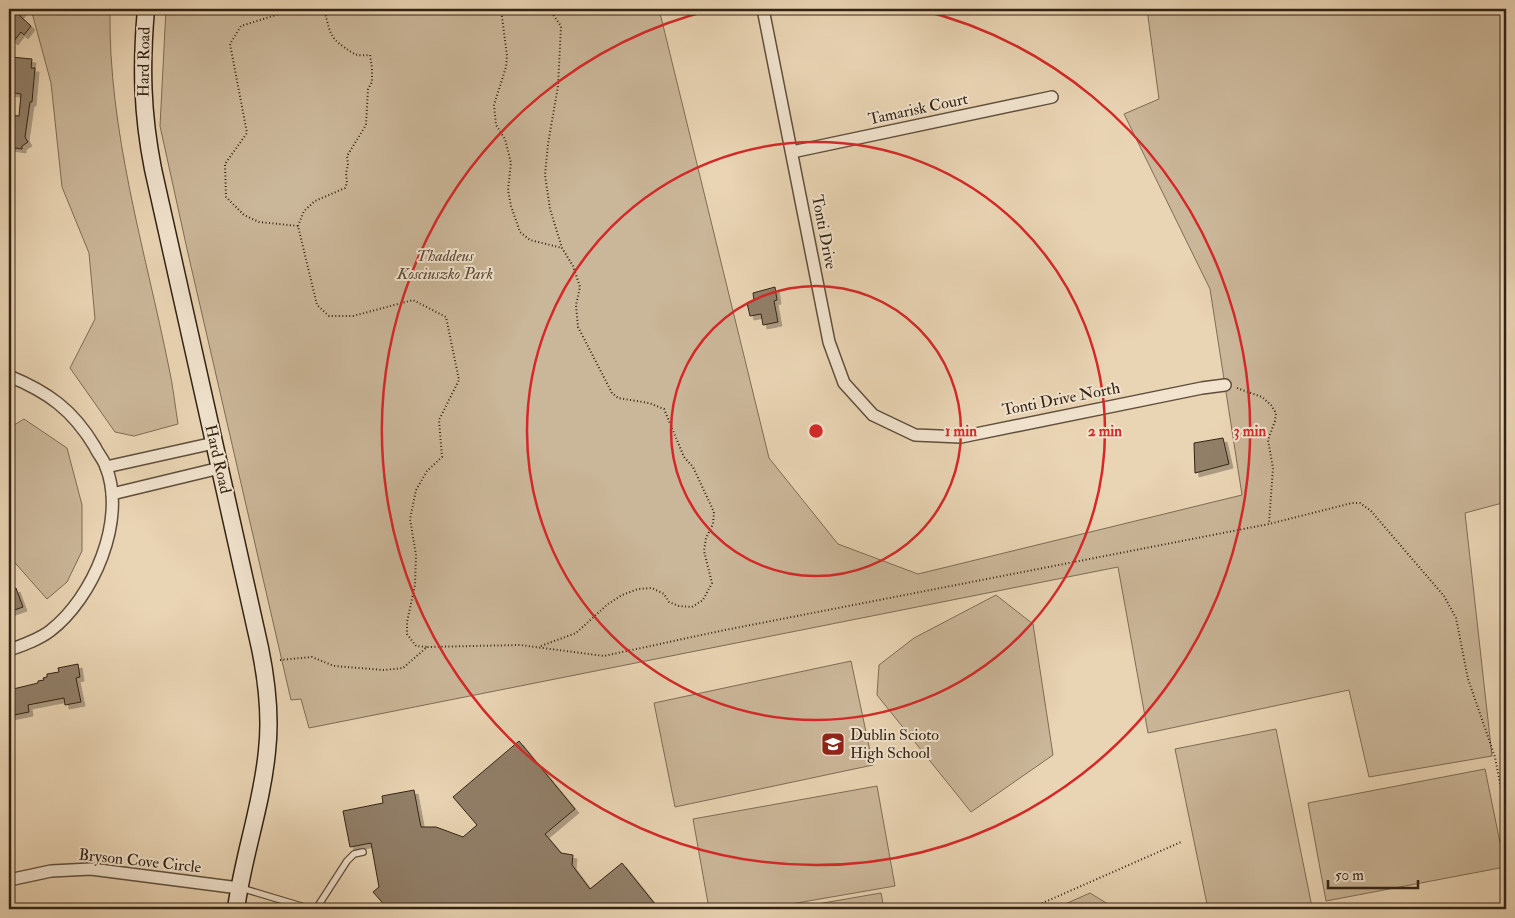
<svg xmlns="http://www.w3.org/2000/svg" width="1515" height="918" viewBox="0 0 1515 918" font-family="'IM FELL Double Pica',serif">
  <defs>
    <filter id="shadow"><feDropShadow dx="4" dy="4" stdDeviation="0" flood-color="#0004"/></filter>
  </defs>
  <rect width="100%" height="100%" fill="#e9d4b3"/>
  <filter id="stains"><feTurbulence type="fractalNoise" baseFrequency=".004" numOctaves="4"/><feColorMatrix values="0 0 0 0 .2 0 0 0 0 .09 0 0 0 0 .02 0 0 0 .5 -.17"/></filter>
  <radialGradient id="worn" r=".72"><stop offset=".6" stop-color="#630" stop-opacity="0"/><stop offset="1" stop-color="#630" stop-opacity=".3"/></radialGradient>
  <g fill="#cab698" stroke="#7e6c56">
    <path d="M31 9H110C108 131 145 249 169 368 173 386 175 405 178 424L134 436 115 432 70 368 95 319 89 253 62 187 51 83Z"/>
    <path d="M166 9H659L769 458 838 544 918 574 1242 495 1210 289 1124 114 1159 99 1147 9H1506V502L1465 513 1492 756 1369 777 1349 690 1148 733 1118 567 309 728 301 699 291 700 187 249 160 126Z"/>
    <path d="M24 419 67 448 82 505V551L67 582 47 599 9 556V428Z"/>
    <path d="M996 595 1033 624 1053 755 971 812 877 695 879 665 914 638Z"/>
    <path d="M851 661 873 765 675 807 654 703Z"/>
    <path d="M1276 729 1312 907 1299 909H1208L1175 749Z"/>
    <path d="M1485 769 1505 867 1326 901 1308 803Z"/>
    <path d="M877 786 895 886 762 909H709L693 819Z"/>
    <path d="M881 893 884 909H788Z"/>
    <path d="M1090 893 1116 909H1054Z"/>
  </g>
  <g fill="#917f67" stroke="#322314" filter="url(#shadow)">
    <path d="M9 9H24L19 15 31 26 24 35 21 32 14 41 9 37Z"/>
    <path d="M11 57 32 59 31 68H35L32 102H30L25 137 28 142 22 146V149L9 147V115L19 116 21 94 9 92V66H10Z"/>
    <path d="M775 287 777 300 774 301 778 322 763 325 761 314 750 316 747 303 754 301 753 293Z"/>
    <path d="M1223 438 1229 464 1195 473 1194 443Z"/>
    <path d="M16 588 23 607 9 612V591Z"/>
    <path d="M78 664 80 677 76 678 81 702 65 705 64 698 28 705 29 712 9 716V690L38 683V681L44 680 43 678 47 677V674L59 672 58 668Z"/>
    <path d="M519 741 575 809 545 834 561 853 573 855 572 865 590 889 622 863 659 909H388L373 892 379 887 371 843 350 847 343 811 383 803 382 796 414 790 421 827H436L463 837 477 825 453 797Z"/>
  </g>
  <g fill="none" stroke-linecap="round" stroke-linejoin="round">
    <g stroke="#604f3c" stroke-width="8">
      <g id="lane">
        <path d="M241 888 301 906 305 909"/>
        <path d="M316 909 347 861 354 854 363 852"/>
      </g>
    </g>
    <g stroke="#604f3c" stroke-width="14">
      <g id="street">
        <path d="M763 9 829 342 844 383 873 415 915 435 961 437 1202 388 1225 385"/>
        <path d="M792 152 1052 97"/>
        <path d="M9 376C48 392 73 410 95 447 98 454 104 460 106 467 127 520 93 598 50 631 38 640 23 645 9 650"/>
        <path d="M106 467 214 443"/>
        <path d="M112 494 220 468"/>
        <path d="M9 880 51 871 91 869 239 888"/>
      </g>
    </g>
    <g stroke="#322314" stroke-width="19">
      <path id="secondary" d="M146 9C141 66 142 113 153 169L260 648C267 682 271 716 267 751 262 805 243 856 236 909"/>
    </g>
    <g stroke="#322314" stroke-width="2" stroke-dasharray="1 2.5" stroke-linecap="butt">
      <path d="M281 9 279 14 241 26 230 44 247 133 225 164 226 197 244 215 259 222 298 226 317 305 329 316H353L413 300 446 317 459 380 439 420 442 457 427 471 416 490 410 519 416 555 415 585 407 622V634L416 646 427 647"/>
      <path d="M501 9 507 56 506 67 494 105 496 125 505 139 511 163 508 190 511 206 520 232 530 240 562 248"/>
      <path d="M298 226 304 211 315 201 345 188 347 183 346 173 348 165 347 156 366 125 368 89 372 82V68L370 55C356 56 355 55 344 47 328 37 329 26 324 9"/>
      <path d="M1237 388 1262 397 1271 405 1276 413 1275 421 1268 440 1273 468 1269 523"/>
      <path d="M541 646 576 633 608 604 622 595 638 589 652 588 664 594 669 602 679 606 692 607 703 600 712 583 704 551 706 538 713 524 714 512 693 467 684 457 664 409 649 403 618 398 612 393 578 327 576 305 580 287 573 266 562 248 550 209 545 175 548 144 558 86 561 26 549 9"/>
      <path d="M280 660 312 657 334 666 384 670 403 668 427 647 520 645 604 656 720 631 1269 524 1352 503H1360L1371 511 1444 596 1456 618 1468 679 1495 757 1506 815"/>
      <path d="M1029 909 1181 842"/>
    </g>
    <use href="#lane" stroke="#f1e3ce" stroke-width="5.5"/>
    <use href="#street" stroke="#f1e3ce" stroke-width="11"/>
    <use href="#secondary" stroke="#f1e3ce" stroke-width="16"/>
  </g>
  <g fill="none" stroke="#d62828" stroke-width="2.5">
    <circle cx="816" cy="431" r="145"/>
    <circle cx="816" cy="431" r="289"/>
    <path d="M917 9A434 434 0 1 1 715 9"/>
  </g>
  <defs>
    <g id="school-square" transform="scale(1.25)"><rect x="-9" y="-9" width="18" height="18" rx="4" fill="#8f2418" stroke="#f1e3ce"/><path d="M0-5L7-2L0 1L-7-2ZM-4 1L0 2.5L4 1V4Q0 6-4 4Z" fill="#fff"/></g>
  </defs>
  <g fill-rule="evenodd">
    <use href="#school-square" x="833" y="744"/>
  </g>
  <g text-anchor="middle" dominant-baseline="central" stroke-width="4" stroke-linejoin="round" paint-order="stroke">
    <g font-size="16" fill="#322314" stroke="#f1e3ce">
      <text transform="translate(144 62) rotate(-89)">Hard Road</text>
      <text transform="translate(918 109) rotate(-12)">Tamarisk Court</text>
      <text transform="translate(824 232) rotate(79)">Tonti Drive</text>
      <text transform="translate(1061 399) rotate(-11)">Tonti Drive North</text>
      <text transform="translate(218 459) rotate(77)">Hard Road</text>
      <text transform="translate(140 861) rotate(6)">Bryson Cove Circle</text>
    </g>
    <g font-size="16" font-style="italic" fill="#584835" stroke="#f1e3ce">
      <text x="445" y="256">Thaddeus<tspan x="445" dy="18">Kosciuszko Park</tspan></text>
    </g>
    <g font-size="16" fill="#322314" stroke="#f1e3ce" text-anchor="start">
      <text x="850" y="735">Dublin Scioto<tspan x="850" dy="18">High School</tspan></text>
    </g>
  </g>
  <circle cx="816" cy="431" r="8" fill="#d62828" stroke="#f1e3ce" stroke-width="2.5"/>
  <g font-size="15" text-anchor="middle" font-weight="bold" fill="#d62828" stroke="#f1e3ce" stroke-width="4" stroke-linejoin="round" paint-order="stroke">
    <text x="961" y="436">1 min</text>
    <text x="1105" y="436">2 min</text>
    <text x="1250" y="436">3 min</text>
  </g>
  <rect width="1515" height="918" fill="none" stroke="#e9d4b3" stroke-width="30"/>
  <rect x="10" y="10" width="1495" height="898" fill="none" stroke="#322314" stroke-width="2.5"/>
  <rect x="15" y="15" width="1485" height="888" fill="none" stroke="#322314"/>
  <path d="M1328 880v8h90v-8" fill="none" stroke="#322314" stroke-width="2.5"/>
  <text x="1335" y="880" font-size="15" fill="#322314" stroke="#f1e3ce" stroke-width="4" paint-order="stroke">50 m</text>
  <rect width="100%" height="100%" filter="url(#stains)"/>
  <rect width="100%" height="100%" fill="url(#worn)"/>
</svg>
